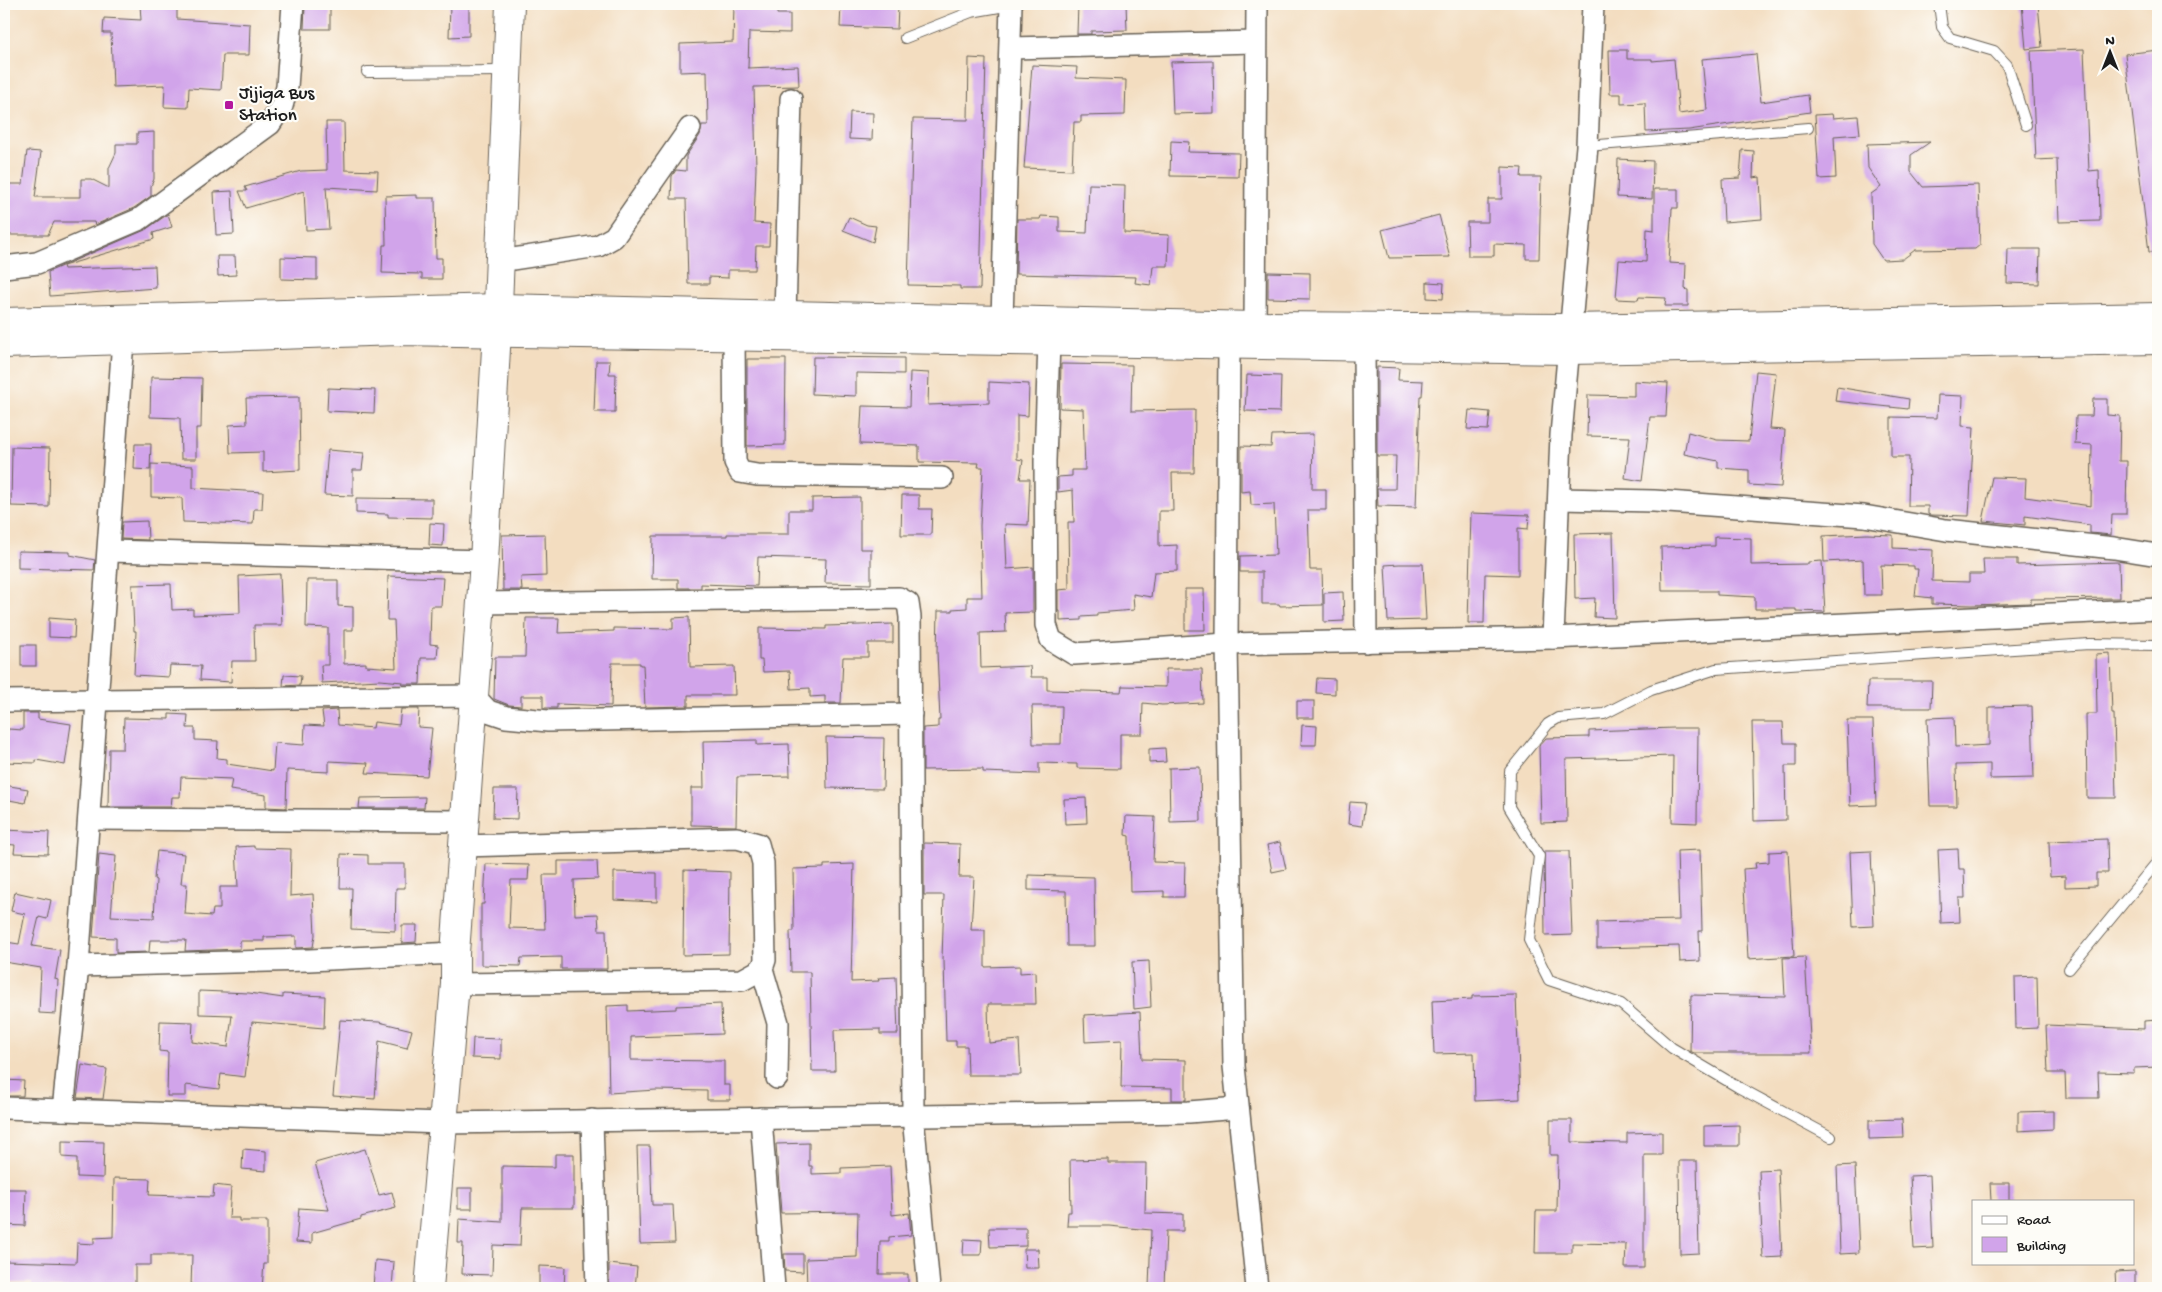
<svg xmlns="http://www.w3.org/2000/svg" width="2162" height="1292" viewBox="0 0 2162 1292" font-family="'Gochi Hand',sans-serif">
  <rect width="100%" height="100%" fill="#fdfcf7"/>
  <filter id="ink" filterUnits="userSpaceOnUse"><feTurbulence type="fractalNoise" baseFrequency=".02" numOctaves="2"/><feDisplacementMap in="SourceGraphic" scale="10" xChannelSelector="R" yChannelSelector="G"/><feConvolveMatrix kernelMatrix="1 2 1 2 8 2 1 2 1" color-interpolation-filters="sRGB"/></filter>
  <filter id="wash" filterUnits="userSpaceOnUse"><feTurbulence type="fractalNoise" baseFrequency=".0096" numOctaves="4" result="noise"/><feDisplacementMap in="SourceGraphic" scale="20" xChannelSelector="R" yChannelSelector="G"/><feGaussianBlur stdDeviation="1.12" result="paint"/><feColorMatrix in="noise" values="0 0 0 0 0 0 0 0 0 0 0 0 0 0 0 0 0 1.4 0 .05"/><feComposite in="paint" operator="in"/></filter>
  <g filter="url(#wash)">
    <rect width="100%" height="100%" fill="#f3ddc0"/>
    <g id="blocks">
      <g fill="#d1a4ea" fill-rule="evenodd">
        <path d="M140 4H177V19L250 24 249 55H223L221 90 189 88 188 108 164 107 165 85 113 87 111 33H103L104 18 141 20Z"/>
        <path d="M313 4H330V29H304L305 6H312Z"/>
        <path d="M450 4H469V36L449 37Z"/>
        <path d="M841 4H876V6L898 7 897 29 840 27Z"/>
        <path d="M1078 4H1126L1127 30 1091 31V34H1077Z"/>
        <path d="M2022 4H2038L2042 47 2026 49Z"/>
        <path d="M734 5 777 6V14H790V33L749 32 748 68 798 66 799 86 754 87 756 168 754 223 770 224 769 246H756L755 270H728V278L709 277V284H688L686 199H671L672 176 676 170 686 171V156L700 135 702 125H708L707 71 680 72V44L733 42Z"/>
        <path d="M2084 49 2089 171 2099 170 2100 221 2059 222 2057 159 2036 160 2031 51Z"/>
        <path d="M1609 50H1627V59H1652V61L1674 59 1679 114 1707 110 1702 59 1756 54 1761 102 1808 95 1810 112 1689 130 1646 132 1645 103 1621 104V94H1610Z"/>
        <path d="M2158 50V252H2149L2125 54Z"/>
        <path d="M969 58 986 59 980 289H960V286L908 285 913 119 968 120Z"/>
        <path d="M1213 61 1214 113 1173 114 1171 62Z"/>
        <path d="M1032 65 1077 67 1076 78 1126 80 1125 115 1081 116V122H1074L1072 170 1024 168Z"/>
        <path d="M850 112 873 113 872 140 849 139Z"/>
        <path d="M1832 114 1833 118 1858 116 1860 134 1834 136 1836 178 1819 179 1815 115Z"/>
        <path d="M326 122H344L345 170 378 171 377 190 326 187 329 229 306 230 304 191 246 208 239 191H247L245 187 301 171 327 170Z"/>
        <path d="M154 132V179L151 186V196L134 208 95 225 94 222H54L48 235H4V184H23L27 151 41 152 35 197H81V179H91L109 188V168L116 153V144H137V133Z"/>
        <path d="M1171 141 1189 142 1188 152 1239 153 1238 177 1170 176Z"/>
        <path d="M1930 142 1911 155V172L1923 187 1978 185 1980 245 1975 249 1915 250 1903 259 1883 260 1872 244 1871 194 1881 187 1868 168 1867 144Z"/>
        <path d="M1742 150 1754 151 1753 178 1760 177 1762 219 1724 222 1722 179 1740 178Z"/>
        <path d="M1618 159 1653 161 1652 199 1617 197Z"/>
        <path d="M1502 167 1522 168 1521 177H1541L1539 259H1526V245L1494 244V256H1468L1467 222H1488V199H1502Z"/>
        <path d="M1089 184 1125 185 1124 233 1169 235 1168 266H1153L1151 285 1135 283 1136 277 1016 274 1017 219H1040L1041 216 1059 217V232L1087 233Z"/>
        <path d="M1654 189H1678V208H1672L1669 263 1686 264 1685 289 1688 290V306H1665L1666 298 1639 297 1638 300 1616 299 1619 260 1646 262 1647 229 1654 230Z"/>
        <path d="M232 191 234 234 216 235 214 192Z"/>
        <path d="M417 195V198H435L436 258H442V279H422V274L382 273 383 245H386L385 196Z"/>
        <path d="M168 214 172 227 153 233 154 239 63 266 64 269 155 266 156 288 50 296 48 272 145 230Z"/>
        <path d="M1439 215 1450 257 1389 258 1382 230Z"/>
        <path d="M849 217 867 225 876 226 873 242 843 230Z"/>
        <path d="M2008 249H2040L2039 284 2007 283Z"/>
        <path d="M217 256H235L236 275 218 276Z"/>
        <path d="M281 257 317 258V280L281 279Z"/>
        <path d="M1268 272 1310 273V299L1268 298Z"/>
        <path d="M1427 282 1444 283 1443 299 1427 298Z"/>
        <path d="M813 357 904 358V374L856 373V396L812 394Z"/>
        <path d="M747 359H786L785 445 747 446Z"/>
        <path d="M596 361H610L609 374H616L615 412H594Z"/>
        <path d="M1061 364 1132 365 1131 411 1195 410 1194 473H1172L1173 511H1159V546L1177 545V571L1154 572 1151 597 1133 594 1134 610 1097 613V616L1081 617V620L1060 621V611H1058V590L1069 589 1068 522H1074L1073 490 1058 492V477L1072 476V470H1085L1083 409 1060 408Z"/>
        <path d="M1377 367 1399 368 1398 380 1423 381 1422 396H1420L1416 507 1378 506 1377 489H1395L1396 456H1377Z"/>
        <path d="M1756 371 1776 373 1770 429 1785 430 1781 487 1749 485V470L1718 468V461L1684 454 1688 432 1717 440 1749 441Z"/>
        <path d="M910 372 929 373 928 405 989 403V382L1029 384 1028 416 1017 415V459L1023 460 1020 479H1030L1028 525 1005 524 1007 569 1033 567V612L1005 613 1006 632 980 633 981 668 1030 666 1031 677H1047V690L1121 692 1122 686 1166 687V669H1202L1203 703 1162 705 1143 703 1142 734H1120V769L1077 768V764L1039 763V774L983 772V769L923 770V728L938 727V720H940L937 652 938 611H952V609L967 608V597H982L980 526 983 467H978L979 463 919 462V446L860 444 862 406 909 407ZM1032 706H1062L1061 744H1033Z"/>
        <path d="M1247 375 1281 376 1280 412 1245 411Z"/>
        <path d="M151 377 202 378 201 428H196V459H181L180 418 150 417Z"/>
        <path d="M1634 381 1668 383 1666 417H1650L1642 481 1625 478 1630 437 1587 436 1588 395 1634 396Z"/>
        <path d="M1837 387 1909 399 1908 409 1835 401Z"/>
        <path d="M328 388 375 390 374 413 327 411Z"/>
        <path d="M1938 395 1963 396 1962 426 1974 427 1969 516 1930 515 1928 514V506H1908L1909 457H1891V417L1937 418Z"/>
        <path d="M299 397 300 470 263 472V452L230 453 229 425 247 424 246 398Z"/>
        <path d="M2093 399H2107V415L2120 416 2119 461H2127L2126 514H2112L2111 535 2090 533V525L2025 516V525L1983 521 1992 477 2026 478 2025 497 2091 506 2092 445 2075 444 2076 416H2092Z"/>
        <path d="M1469 410 1490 412 1488 430 1467 429Z"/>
        <path d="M1313 434 1312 489H1326V510H1308L1310 570H1322L1323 605 1280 606 1279 604H1262V572H1240V556L1276 555 1274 504 1251 505 1250 491 1241 492V446L1271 447 1272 435Z"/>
        <path d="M135 444H151L150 470 134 469Z"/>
        <path d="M12 447 50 448 49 507 11 506Z"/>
        <path d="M328 450 364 453 362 470H353V496L324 495Z"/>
        <path d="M151 464 193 466V488L263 492 262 509H254L253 524 183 522 182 498 151 497Z"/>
        <path d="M902 495H919V509H932L931 535H901Z"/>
        <path d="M860 497V549H871V584L825 583 826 559 758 557 757 586 701 584V588H678V579H652L653 536H727V534H789V510H812V498Z"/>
        <path d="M356 498 432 499V518L388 517V514L356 513Z"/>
        <path d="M1471 513 1529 515 1528 529 1518 528V575L1485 574 1484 623H1468Z"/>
        <path d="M147 521 148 540 121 539 122 522Z"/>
        <path d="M430 523 444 524 443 546 429 545Z"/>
        <path d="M1613 533 1615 618 1594 617 1595 598 1575 599 1574 534Z"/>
        <path d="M545 534 546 576 521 577 522 590H503L502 535Z"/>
        <path d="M1867 534 1893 535V548L1933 550 1932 581 1969 582V574H1984L1983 559H2017V565L2119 562 2120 598 2031 599V603L1972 605 1932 604V598L1915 596 1918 569H1914V566L1881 565 1882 595H1864L1863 560 1824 562 1823 536Z"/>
        <path d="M1715 537 1751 538V565L1808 564V562L1822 561 1825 612 1796 611V609H1755V597L1717 595V591H1662L1661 547 1715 546Z"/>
        <path d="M18 551 70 552V555L95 560 94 570 18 568Z"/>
        <path d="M1399 564H1423L1426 620 1388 621 1385 565Z"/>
        <path d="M280 574 282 625H254L255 661H232L231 682 200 680 201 666 170 665 169 677 134 675 136 631H134L132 585 171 584 172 610 193 609V615L240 613 239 576Z"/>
        <path d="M388 576 443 578 441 606H431L430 644 438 645 437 658H421L420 684H402L403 682 380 680 322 683 321 665H328V628L306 627 307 580H338V606L353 607V630H344V664L366 663V666L396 668 394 620H387Z"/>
        <path d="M1185 589H1204L1205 630H1185Z"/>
        <path d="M1343 592 1344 621 1324 622V593Z"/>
        <path d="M689 617 690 667 734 666 735 695H688V706L645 707 643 665H640V663H612L611 706 557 704V708H543V696H521V706L509 705 494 699 495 657H525L526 618H559L558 633 614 631V628L673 629V618Z"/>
        <path d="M49 618 75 620 74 638 49 637Z"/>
        <path d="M893 624V643H868V657H843L841 703H825V696L810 697V688L791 689 790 671 763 672 762 660H759V628L826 629V626Z"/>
        <rect x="21" y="645" width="15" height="21"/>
        <path d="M2110 653 2112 714H2114L2116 798H2087L2086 714H2097L2096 654Z"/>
        <path d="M284 675 301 676 300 685 283 686Z"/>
        <path d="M1317 678 1335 679V694L1316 693Z"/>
        <path d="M1868 681H1932L1931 708H1867Z"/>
        <rect x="1297" y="701" width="17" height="17"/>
        <path d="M2032 706 2034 778 1990 779V764L1956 765 1957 806H1930L1927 718 1954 717 1955 747 1989 745V707Z"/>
        <path d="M401 709H419L418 727 432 728 427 776 366 773 368 763 329 761V772L287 770 286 808 266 807V795L230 790 232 779 181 777 180 797H172L171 807H108L109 749H123L124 718 169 719V714L188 715 187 728H195V740L218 741 217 758 227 759V764L273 771 275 743 304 745 305 725 324 726 322 711 337 710 338 725 373 728 374 722 399 725Z"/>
        <path d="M23 713H38V719L71 724 65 765 36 760V763L4 762 8 729 23 730Z"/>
        <path d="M1847 720H1873L1876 805 1850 806Z"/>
        <path d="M1752 722H1783L1784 743H1796V766H1785L1786 820 1754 821Z"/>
        <path d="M1302 725 1317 726 1316 745H1301Z"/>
        <path d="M1674 728H1698L1697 823 1672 822 1673 756 1566 759 1567 822 1541 823 1539 746 1546 738 1589 737V731Z"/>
        <path d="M826 737 884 738 883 789 827 788Z"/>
        <path d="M757 740V745L789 744 790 776 737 777 736 826 691 825V788H704L703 741Z"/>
        <path d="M1165 748 1166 762 1149 763V749Z"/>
        <path d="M1200 767 1201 821 1170 822 1169 768Z"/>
        <path d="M4 785 28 789 25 803 4 799Z"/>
        <path d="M494 789H518L517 819 493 818Z"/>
        <path d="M425 797 424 808H359L360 798Z"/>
        <path d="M1086 798 1087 823 1065 824 1064 799Z"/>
        <path d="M1350 802 1365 803 1362 826 1348 824Z"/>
        <path d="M1126 816 1155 817 1153 862 1185 863 1184 897H1164V891L1130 892 1129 836 1125 835Z"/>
        <path d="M4 830 49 832 48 854 14 853 15 845 4 844Z"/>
        <path d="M2107 839 2108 873H2096V886L2065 887V876L2050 877 2049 841Z"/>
        <path d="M1280 842 1286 869 1272 872 1267 845Z"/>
        <path d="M924 843 960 844 959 877H974L971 930H985V967L1020 966V973L1035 972 1036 1004H988L989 1043 1019 1040 1021 1075H968L967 1046H956V1041H946L944 960H942L944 895H924Z"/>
        <path d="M254 846V848L291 849 290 896 313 894 315 935 313 947 296 948V936L264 937V941H240V949L185 951 186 940H150L149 952 116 953V938L93 937 99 854 116 856 111 916 154 918 156 880 154 879 157 851 184 854 181 884H187L185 914 212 916 213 909H220V887H238L236 847Z"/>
        <path d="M1958 849 1959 869H1964L1965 898H1959L1960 922 1941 923 1938 850Z"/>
        <path d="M1700 850 1702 931H1699L1700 961 1680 962 1679 946 1597 948V922L1679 920 1677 851Z"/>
        <path d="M1544 851H1569L1572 935 1545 936Z"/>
        <path d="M1788 851 1794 956 1748 959 1743 869 1756 868 1755 863 1769 862V852Z"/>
        <path d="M1871 851 1874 926 1853 927 1850 852Z"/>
        <path d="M341 854 368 855V864H405V888H396L395 931 351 929 352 888H340Z"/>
        <path d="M558 861H597L598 879 574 880 575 915 598 914 599 930H606L607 969H561V957L521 958 520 966 481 965V904H484L486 864 529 865 528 880H511L509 928 545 929 543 875H558Z"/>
        <path d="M854 864 851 982 879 981 878 978 896 977 898 1034H880V1029L834 1030 835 1071H812L810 972H791L790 931H794L793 869 824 868V865Z"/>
        <path d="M684 870 730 872 729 954 683 955Z"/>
        <path d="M614 872 657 873V902L614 900Z"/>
        <path d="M1028 875 1094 877 1095 946H1067L1066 891 1028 890Z"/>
        <path d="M15 892 51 900 47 919 39 917 32 946 60 950 55 979 58 980 56 1014 39 1013 41 968 4 962 6 942 19 944 25 914 11 911Z"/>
        <path d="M402 925H417L416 942 402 943Z"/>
        <path d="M1805 957 1811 1053H1694L1690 1051 1691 995 1785 997 1783 958Z"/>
        <path d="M1149 961 1151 1007 1134 1009 1132 962Z"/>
        <path d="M2037 976 2038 1028 2016 1029 2015 977Z"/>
        <path d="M199 991 249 993 283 998V994L325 996 324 1028 252 1022 245 1077 221 1074 219 1089 186 1085V1096H167L168 1052 159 1051 160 1021 193 1022 192 1042 228 1047 232 1015 199 1014Z"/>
        <path d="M1516 995 1520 1099 1475 1101 1474 1053 1434 1054 1432 1001 1472 999V996Z"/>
        <path d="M721 1004 722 1034 631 1037V1060L724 1061V1085H730V1100H707V1091L656 1090 609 1093 607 1006 628 1005V1011L676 1009V1006Z"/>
        <path d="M1140 1012 1142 1059 1186 1060V1100H1172V1088L1121 1087 1122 1040 1085 1042 1084 1015Z"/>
        <path d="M340 1020 379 1022 412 1030 407 1048 379 1041 375 1099 333 1096Z"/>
        <path d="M2158 1020V1067L2134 1068V1073L2098 1072 2099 1098H2066L2065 1073H2048L2046 1025 2144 1029V1021Z"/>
        <path d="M473 1038 501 1039V1059L472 1058Z"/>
        <path d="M82 1065 107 1069 103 1099 77 1098Z"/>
        <path d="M4 1080 24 1081 23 1096H4Z"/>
        <path d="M2053 1111V1129L2018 1131V1112Z"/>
        <path d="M1902 1119 1903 1138 1869 1139V1120Z"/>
        <path d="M1550 1120H1572V1142L1627 1143V1133L1662 1132V1155H1644V1268H1625L1626 1244 1572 1243V1253H1535L1536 1211H1557L1558 1155H1550Z"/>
        <path d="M1739 1125V1146H1704V1126Z"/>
        <path d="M62 1141 104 1142 103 1178 77 1177V1158L62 1157Z"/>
        <path d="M809 1143V1166H812V1174L841 1173V1168L890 1166 892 1215 909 1213 911 1235 889 1237V1241H880L879 1274H908V1288H807L806 1259 857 1257 858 1212 781 1213 776 1144Z"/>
        <path d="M637 1146H650L652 1205H673L675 1243 640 1244Z"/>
        <path d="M243 1149 266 1151V1171L242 1169Z"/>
        <path d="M365 1149 379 1195 392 1192 396 1208 361 1217V1219L312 1233V1243L296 1242 299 1208 329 1210 315 1163Z"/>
        <path d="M555 1154H574V1208H522L520 1246 493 1245 492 1275 462 1274 463 1243H458L459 1219 502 1222V1166L555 1167Z"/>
        <path d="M1108 1159V1163H1146L1145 1213 1183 1214V1231H1166L1164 1288H1149L1151 1230 1109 1226H1067L1068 1212H1071L1070 1160Z"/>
        <path d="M1679 1161H1697L1699 1253 1680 1254Z"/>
        <path d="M1855 1165 1859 1253 1840 1254 1837 1166Z"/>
        <path d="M1778 1169 1782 1257 1763 1258 1759 1170Z"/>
        <path d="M1930 1175 1933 1248 1914 1249 1910 1176Z"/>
        <path d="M114 1178 150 1179 149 1195 213 1197 214 1185 231 1187 229 1218H239V1221H267V1264H264L262 1288H191L192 1255H151V1265H135V1288H32V1283H4V1261L76 1263 77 1243 94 1244V1238L113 1237Z"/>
        <path d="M1990 1183H2009V1201H1991Z"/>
        <rect x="458" y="1188" width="14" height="21"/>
        <path d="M6 1189H26L25 1226 5 1225Z"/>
        <path d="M989 1228H1026V1246L990 1247Z"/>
        <path d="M964 1239 982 1240 981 1255H963Z"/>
        <path d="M1024 1249H1038L1039 1268H1025Z"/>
        <path d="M784 1254H803V1272L785 1271Z"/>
        <path d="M375 1260 394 1262 392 1288H373Z"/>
        <path d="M609 1264 637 1267 635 1288H609Z"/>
        <path d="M539 1266 565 1267 564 1288H539Z"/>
        <path d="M2135 1271V1288H2116L2115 1272Z"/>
      </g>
    </g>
  </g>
  <g filter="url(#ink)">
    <use href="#blocks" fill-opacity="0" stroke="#676055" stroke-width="1"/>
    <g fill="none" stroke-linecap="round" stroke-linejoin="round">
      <g stroke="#676055" stroke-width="12">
        <g id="lane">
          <path d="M1939 4 1942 27 1950 38 1994 51 2007 65 2026 125"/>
          <path d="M905 38 971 12 1011 5"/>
          <path d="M367 72 506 71"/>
          <path d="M1587 146 1808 128"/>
          <path d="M2069 969 2158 861"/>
          <path d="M1831 1137 1738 1087 1672 1048 1621 1004 1549 980 1529 940 1539 856 1509 807 1510 771 1548 724 1558 718 1604 714 1651 690 1716 669 2089 644 2158 645"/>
        </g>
      </g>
      <g stroke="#676055" stroke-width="24">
        <g id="street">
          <path d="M1011 48 1256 42"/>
          <path d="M500 261 598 246 614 237 690 128"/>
          <path d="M4 267 37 263 140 219 270 124 282 106 287 87 293 4"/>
          <path d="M785 315 791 99"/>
          <path d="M1002 320 1011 4"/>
          <path d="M1255 326 1257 4"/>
          <path d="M734 336 735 462 740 472 757 475 942 478"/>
          <path d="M1049 342 1045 461 1046 625 1051 640 1074 654 1227 644 1553 638 2158 609"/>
          <path d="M1229 346 1227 644 1234 1066 1257 1288"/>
          <path d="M1364 347 1366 642"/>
          <path d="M1559 499 1654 501 1864 516 1946 530 2114 548 2158 555"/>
          <path d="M109 551 484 561"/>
          <path d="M481 603 899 598 908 603 910 617 913 1116 929 1288"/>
          <path d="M1553 638 1561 435 1587 146 1593 4"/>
          <path d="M4 701 474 696 488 711 506 717 548 721 911 714"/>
          <path d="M89 819 465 821"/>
          <path d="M463 846 737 838 758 844 763 863 765 960 762 969 778 1023 777 1078"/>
          <path d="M78 966 309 960 455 953"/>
          <path d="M455 984 742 980 762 969"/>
          <path d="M4 1108 442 1123 1189 1112 1238 1108"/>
          <path d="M63 1110 78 966 123 340"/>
          <path d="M761 1118 774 1288"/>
          <path d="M592 1120 597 1288"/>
        </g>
      </g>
      <g stroke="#676055" stroke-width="30">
        <g id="secondary">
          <path d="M4 322 498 308 1255 326 1570 328 2158 317"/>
          <path d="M4 344 398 331 1568 350 2158 340"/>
          <path d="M429 1288 455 984V953L484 561 497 331 510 4"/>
        </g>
      </g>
      <use href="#lane" stroke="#fff" stroke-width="10"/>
      <use href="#street" stroke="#fff" stroke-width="21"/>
      <use href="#secondary" stroke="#fff" stroke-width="28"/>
    </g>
  </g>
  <rect fill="#b5179e" stroke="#fdfcf7" stroke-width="2" x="224" y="100" width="10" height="10" rx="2.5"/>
  <g text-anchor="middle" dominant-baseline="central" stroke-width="4.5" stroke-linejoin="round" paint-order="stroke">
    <g font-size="19" fill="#1c1c1c" stroke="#fdfcf7" text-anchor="start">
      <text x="239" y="94">Jijiga Bus<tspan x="239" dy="22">Station</tspan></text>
    </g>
  </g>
  <rect width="2162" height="1292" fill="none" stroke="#fdfcf7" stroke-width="20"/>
  <rect x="1972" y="1200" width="162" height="65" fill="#fdfcf7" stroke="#a3a29f"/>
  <rect x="1982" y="1216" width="25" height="8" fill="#ffffff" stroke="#a3a29f"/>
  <text x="2017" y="1224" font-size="15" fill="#1c1c1c">Road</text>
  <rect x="1982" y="1237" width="25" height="15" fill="#d1a4ea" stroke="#a3a29f"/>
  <text x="2017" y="1250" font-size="15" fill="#1c1c1c">Building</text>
  <g transform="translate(2110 52)" stroke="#fdfcf7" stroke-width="4" paint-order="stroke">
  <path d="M0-4L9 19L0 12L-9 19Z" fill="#1c1c1c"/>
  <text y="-8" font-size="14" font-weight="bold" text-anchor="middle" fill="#1c1c1c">N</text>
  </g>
</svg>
